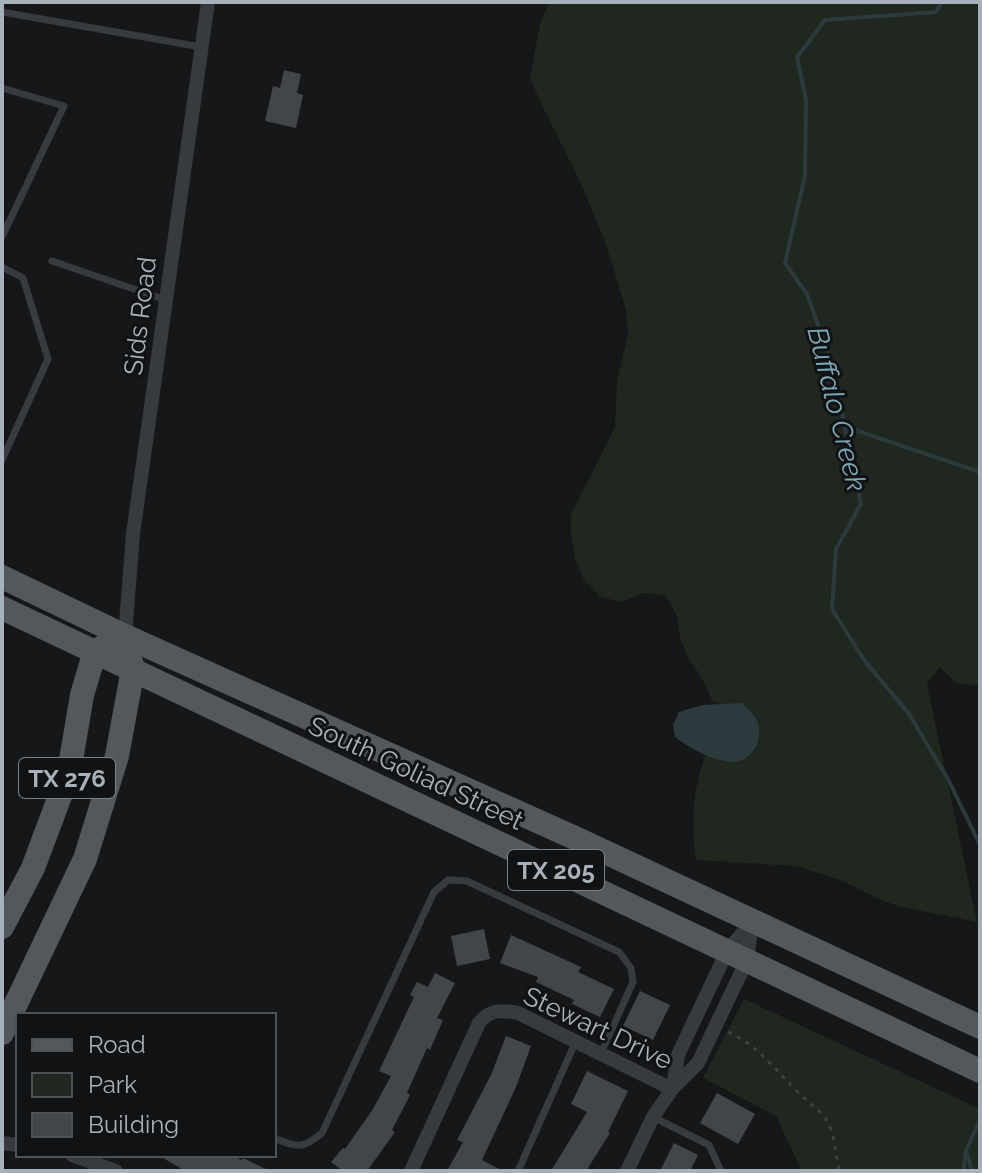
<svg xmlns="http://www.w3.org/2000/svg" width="982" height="1173" viewBox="0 0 982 1173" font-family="Raleway,sans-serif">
  <rect width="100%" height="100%" fill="#161719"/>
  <g fill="#1f271e">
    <path d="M549 2H980V686L956 683 940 667 927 684 977 922 901 907 881 900 841 880 796 866 696 860C690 823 693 789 706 754L733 762 741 703 721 705 712 700 702 678 688 658 680 637 676 614 665 595 642 593 622 602 600 597 584 580 575 559 571 535V514L615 427 617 381 628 334 626 310 605 241 579 179 538 97 530 77 540 24Z"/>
    <path d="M744 999 980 1109V1171H802L776 1116 703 1078Z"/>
  </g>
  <path fill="#2c3a3e" d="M741 703C750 710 757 716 759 727 762 743 749 763 732 762 713 761 689 748 675 737L673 725 679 712 702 705Z"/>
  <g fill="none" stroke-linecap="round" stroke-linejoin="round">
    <g stroke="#2c3a3e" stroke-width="4">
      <path d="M942 2 936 12 825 20 797 57 806 100 805 175 785 263 807 294 832 365 861 504 836 549 832 609 864 660 909 714 948 779 980 845"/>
      <path d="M846 427 980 472"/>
      <path d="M967 1154 972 1171"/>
      <path d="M963 1171 966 1151 980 1120"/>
    </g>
  </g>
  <g fill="#424549">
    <path d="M284 70 301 74 297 93 303 95 296 128 265 121 273 86 280 88Z"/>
    <path d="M484 929 490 959 457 966 451 936Z"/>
    <path d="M511 935 581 967 578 972 614 989 600 1017 572 1004 574 1000 536 982 538 977 500 963Z"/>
    <path d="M435 973 455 983 437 1018 443 1020 430 1050 427 1048 407 1093 410 1095 392 1130 395 1132 367 1171H343L331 1162 343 1148 345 1149 373 1109 391 1076 379 1071 414 997 410 995 417 982 428 987Z"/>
    <path d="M640 991 670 1005 653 1040 623 1026Z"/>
    <path d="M506 1036 531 1046 516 1087 482 1160 503 1171H447L463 1142 457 1140 491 1075Z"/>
    <path d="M587 1071 628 1091 608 1132 610 1133 586 1171H551L587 1112 571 1104Z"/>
    <path d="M717 1093 755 1114 738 1144 700 1123Z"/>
    <path d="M674 1143 698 1155 690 1171H660Z"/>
    <path d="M158 1155H230L242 1160 243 1158 270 1171H185Z"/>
  </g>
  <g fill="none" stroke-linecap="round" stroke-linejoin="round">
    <path stroke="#3d4145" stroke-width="3" stroke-dasharray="4 6" stroke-linecap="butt" d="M728 1032C759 1046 774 1069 798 1092 808 1103 821 1109 828 1123 835 1137 836 1155 839 1171"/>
    <g stroke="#373a3e" stroke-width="7">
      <path d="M2 12 201 47"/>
      <path d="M2 88 64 106 2 237"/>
      <path d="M52 261 166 300"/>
      <path d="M2 267 23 278 48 359 2 460"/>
      <path d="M653 1117 709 1145 721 1171"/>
      <path d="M274 1138C297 1148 303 1149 322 1133L434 892 448 880 467 881 619 952 631 968 633 982 601 1053"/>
      <path d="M518 1171 576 1041"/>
    </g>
    <g stroke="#373a3e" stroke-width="14">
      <path d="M125 636 133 534 208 2"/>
      <path d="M673 1088 678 1055 721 964 727 951 752 922"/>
      <path d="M2 1143 18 1145"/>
      <path d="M72 1155 116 1171"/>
      <path d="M411 1171 479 1023C490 1009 501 1010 518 1013L672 1089"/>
      <path d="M627 1171 653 1117 672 1089 698 1063 747 960 752 922"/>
    </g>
    <g stroke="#53585d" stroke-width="24">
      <path d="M2 577 125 636 575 838 980 1027"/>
      <path d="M2 608 980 1071"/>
      <path d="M2 927 33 868 69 772 82 695 95 651 108 644"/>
      <path d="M2 1033 85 859 117 756 133 669 129 654"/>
    </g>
  </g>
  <g text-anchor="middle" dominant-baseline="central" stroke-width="6" stroke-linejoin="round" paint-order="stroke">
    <g fill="#111214" stroke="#7b8188" stroke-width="2">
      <rect x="19" y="758" width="96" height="40" rx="6"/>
      <rect x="508" y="850" width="96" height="40" rx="6"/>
    </g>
    <g font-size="24" font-weight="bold" fill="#a8b1b9">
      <text x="67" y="778">TX 276</text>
      <text x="556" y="870">TX 205</text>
    </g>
    <g font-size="26" fill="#a8b1b9" stroke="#111214">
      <text transform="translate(140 316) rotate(-83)">Sids Road</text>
      <text transform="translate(416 773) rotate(25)">South Goliad Street</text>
      <text transform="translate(598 1028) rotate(25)">Stewart Drive</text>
    </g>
    <g font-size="28" font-style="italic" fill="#7da9b7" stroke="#111214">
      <text transform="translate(837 409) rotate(76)">Buffalo Creek</text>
    </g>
  </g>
  <rect width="982" height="1173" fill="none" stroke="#a8b1b9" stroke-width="8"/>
  <rect x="16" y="1013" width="260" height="144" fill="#111214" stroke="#4d5256" stroke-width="2"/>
  <rect x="32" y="1039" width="40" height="12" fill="#53585d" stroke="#4d5256" stroke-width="2"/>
  <text x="88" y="1053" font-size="24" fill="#a8b1b9">Road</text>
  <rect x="32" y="1073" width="40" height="24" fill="#1f271e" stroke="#4d5256" stroke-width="2"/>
  <text x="88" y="1093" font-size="24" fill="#a8b1b9">Park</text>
  <rect x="32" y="1113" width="40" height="24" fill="#424549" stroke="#4d5256" stroke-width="2"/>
  <text x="88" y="1133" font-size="24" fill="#a8b1b9">Building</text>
</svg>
